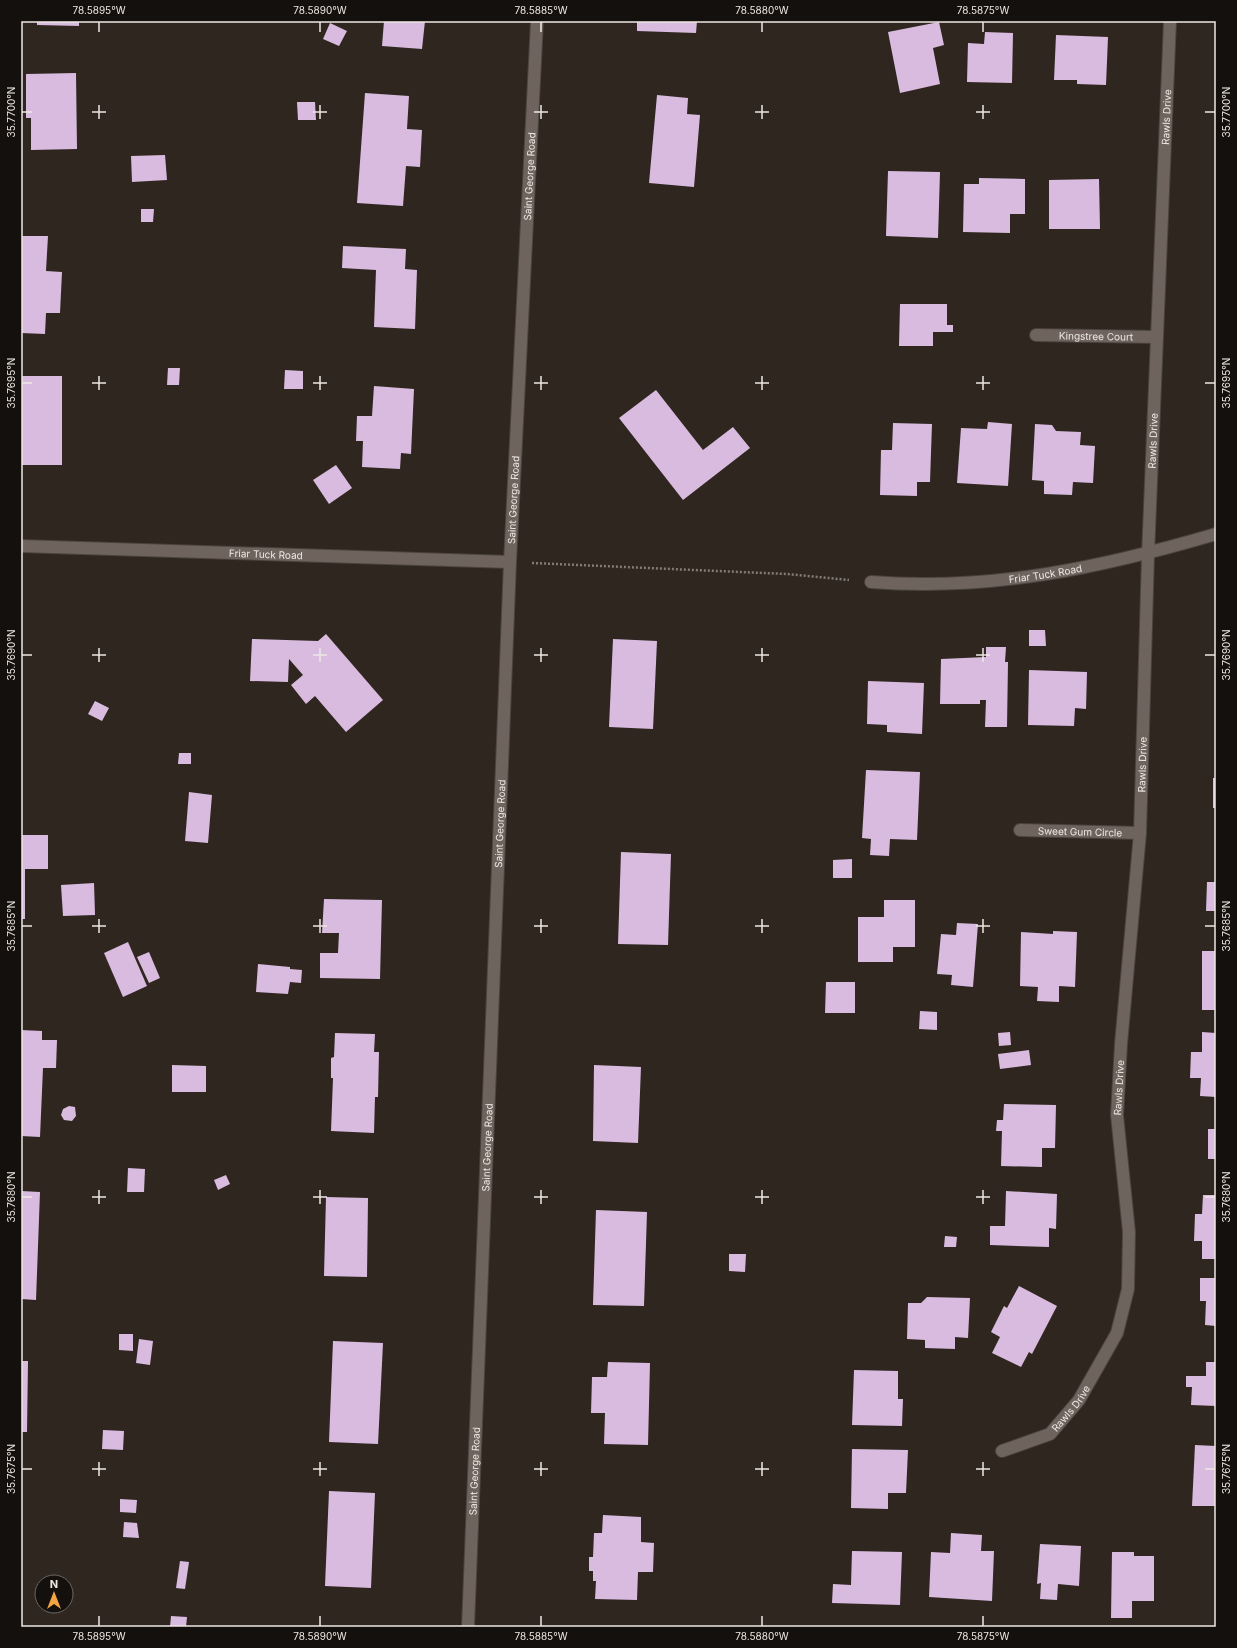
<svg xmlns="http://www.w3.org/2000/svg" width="1237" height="1648" viewBox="0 0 1237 1648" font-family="Inter,sans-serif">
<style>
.building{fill:#d9bbdf}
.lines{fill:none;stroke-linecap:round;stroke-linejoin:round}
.street-casing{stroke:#4b433e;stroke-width:14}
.path{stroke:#837c76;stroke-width:2.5;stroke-dasharray:2 2;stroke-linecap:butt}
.street{stroke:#6f645d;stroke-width:12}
.ticks{fill:none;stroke:#eee8e4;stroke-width:1.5}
.labels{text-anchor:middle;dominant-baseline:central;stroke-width:4;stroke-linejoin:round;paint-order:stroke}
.street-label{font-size:10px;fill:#eee8e4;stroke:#14100d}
.neatline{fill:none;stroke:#eee8e4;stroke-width:1.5}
.ticks-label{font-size:10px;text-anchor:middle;fill:#eee8e4}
</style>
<rect width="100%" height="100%" fill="#2f2620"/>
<!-- building -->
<g class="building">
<path d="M37 21H79V26L37 25Z"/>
<path d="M384 21H425L422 49 382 46Z"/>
<path d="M637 21H697L696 33 637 31Z"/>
<path d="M939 22 944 45 933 48 940 84 900 93 888 32Z"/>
<path d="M330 23 347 31 339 46 323 39Z"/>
<path d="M985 32 1013 33 1012 83 967 82 968 43 984 44Z"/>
<path d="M1056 35 1108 37 1106 85 1077 84V80H1054Z"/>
<path d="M76 73 77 149 31 150V118H26V74Z"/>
<path d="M365 93 409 96 407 129 422 130 420 167 406 166 403 206 357 203Z"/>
<path d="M657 95 688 98 687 114 700 115 694 187 649 183Z"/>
<path d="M297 102H315L316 120H298Z"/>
<path d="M165 155 167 180 132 182 131 156Z"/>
<path d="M888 171 940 172 938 238 886 236Z"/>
<path d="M979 178 1025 179V214H1010V233L963 232 964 184H979Z"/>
<path d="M1099 179 1100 229H1049V180Z"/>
<path d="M141 209H154L153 222H141Z"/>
<path d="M21 236H48L46 271 62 272 60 313H46L45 334 21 333Z"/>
<path d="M343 246 406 249 405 269 417 270 415 329 374 327 376 270 342 268Z"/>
<path d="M900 304H947V325H953V332H933V346H899Z"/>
<path d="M168 368H180L179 385H167Z"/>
<path d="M285 370 303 371V389H284Z"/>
<rect x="21" y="376" width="41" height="89"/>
<path d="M374 386 414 389 411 454 401 453 400 469 362 467 363 441H356L357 416H372Z"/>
<path d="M656 390 703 450 733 427 750 448 683 500 619 418Z"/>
<path d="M988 422 1012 424 1008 486 957 483 961 428 987 429Z"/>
<path d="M893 423 932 424 930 482H917V496L880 495 881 450H892Z"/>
<path d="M1035 424 1052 425 1056 431 1081 432 1080 445 1095 446 1093 483 1073 482 1072 495 1044 494V481L1032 480Z"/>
<path d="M336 465 352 488 329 504 313 480Z"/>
<path d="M1029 630H1045L1046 646H1029Z"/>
<path d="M326 634 383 700 346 732 315 696 306 704 291 685 303 675 289 659 288 682 250 681 252 639 318 641Z"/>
<path d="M613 639 657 641 653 729 609 727Z"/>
<path d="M986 647H1006L1005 662H1008L1007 727H985L986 700H980V704H940L941 659 986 657Z"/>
<path d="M1029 670 1087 672 1086 709 1075 708 1074 726 1028 725Z"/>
<path d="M868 681 924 683 922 734 887 732V725L867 724Z"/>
<path d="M95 701 109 708 102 721 88 714Z"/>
<path d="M179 753H191V764H178Z"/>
<path d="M866 770 920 772 917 840 890 839 889 856 870 855 871 839 862 838Z"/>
<rect x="1213" y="778" width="3" height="30"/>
<path d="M189 792 212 795 208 843 185 841Z"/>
<path d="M21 835H48V869H25V919H21Z"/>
<path d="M621 852 671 854 668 945 618 944Z"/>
<path d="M852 859V878H833V860Z"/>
<path d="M1207 882H1216V911H1206Z"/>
<path d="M94 883 95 915 63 916 61 885Z"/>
<path d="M324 899 382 900 380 979 320 978V953H338L339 933H322Z"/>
<path d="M884 900H915V947H893V962H858V917H884Z"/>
<path d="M957 923 978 924 973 987 951 985 952 975 937 974 941 934 956 935Z"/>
<path d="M1053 931 1077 932 1075 987 1059 986V1002L1037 1001 1038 987 1020 986 1021 932 1053 934Z"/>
<path d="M128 942 147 986 123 997 104 953Z"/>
<rect x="1202" y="951" width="14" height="59"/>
<path d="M149 952 160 978 149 983 137 957Z"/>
<path d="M258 964 290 967V969L302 970 301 983 290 982 288 994 256 992Z"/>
<path d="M826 982H855V1013H825Z"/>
<path d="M920 1011 937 1012V1030L919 1029Z"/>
<path d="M21 1030 42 1031V1040H57L56 1068H43L40 1137 21 1136Z"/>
<path d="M1010 1032 1011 1045 999 1046 998 1033Z"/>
<path d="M1202 1032 1216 1033V1097L1200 1096 1201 1078H1190L1191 1052H1202Z"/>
<path d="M335 1033 375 1034 374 1052H379L378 1097H375L374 1133 331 1131 333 1078H331V1058L334 1057Z"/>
<path d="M1029 1050 1031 1065 1000 1069 998 1054Z"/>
<path d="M172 1065 206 1066V1092H172Z"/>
<path d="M594 1065 641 1067 638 1143 593 1141Z"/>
<path d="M1004 1104 1056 1105 1055 1148H1042V1167L1001 1166 1002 1131H996L997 1120H1003Z"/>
<path d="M69 1106 75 1107 76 1116 72 1121 64 1120 61 1115 63 1109Z"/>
<rect x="1208" y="1129" width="8" height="30"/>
<path d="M128 1168 145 1169 144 1192H127Z"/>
<path d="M226 1175 230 1184 218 1190 214 1180Z"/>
<path d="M21 1191 40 1192 36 1300 21 1299Z"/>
<path d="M1006 1191 1057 1194 1056 1229 1049 1228V1247L990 1245V1226H1005Z"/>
<path d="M1203 1195H1216V1259H1202V1241H1194L1195 1214H1202Z"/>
<path d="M326 1197 368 1198 367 1277 324 1276Z"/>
<path d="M596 1210 647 1212 644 1306 593 1305Z"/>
<path d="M945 1236 957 1237 956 1247H944Z"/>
<path d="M729 1254H746L745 1272 729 1271Z"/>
<path d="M1200 1278H1216V1326L1205 1325 1206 1301H1200Z"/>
<path d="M1019 1286 1057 1306 1032 1354 1029 1352 1021 1367 992 1353 1000 1337 991 1332 1004 1306 1007 1308Z"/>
<path d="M927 1297 970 1298 968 1338 955 1337V1349L925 1348V1340L907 1339 908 1303H921Z"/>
<path d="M119 1334H133V1351L119 1350Z"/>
<path d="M139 1339 153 1341 150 1365 136 1363Z"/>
<path d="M333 1341 383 1343 378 1444 329 1442Z"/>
<path d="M21 1361H28L27 1432H21Z"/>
<path d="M608 1362 650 1363 648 1445 604 1444 605 1413H591L592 1377H607Z"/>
<path d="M1206 1362H1216V1406L1191 1405 1192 1387H1186V1376H1206Z"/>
<path d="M854 1370 898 1371V1399H903L902 1426 852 1425Z"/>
<path d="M103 1430 124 1431 123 1450 102 1449Z"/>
<path d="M1195 1445 1216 1446V1506H1192Z"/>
<path d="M852 1449 908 1450 906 1493H888V1509L851 1508Z"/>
<path d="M329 1491 375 1493 371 1588 325 1586Z"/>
<path d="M120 1499 137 1500 136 1513 120 1512Z"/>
<path d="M603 1515 641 1517V1542L654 1543 653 1572H638L637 1600 595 1599 596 1581H593V1571H589V1557H593L594 1533H602Z"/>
<path d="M124 1522 137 1523 139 1538 123 1537Z"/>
<path d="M951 1533 982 1535 981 1551H994L992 1601 929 1597 931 1552 950 1553Z"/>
<path d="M1040 1544 1081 1546 1079 1586 1058 1584 1057 1600 1040 1599 1041 1583 1037 1584Z"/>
<path d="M852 1551 902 1552 900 1605 832 1603 833 1584 851 1585Z"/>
<path d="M1112 1552H1134V1556H1154V1601H1132V1618H1111Z"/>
<path d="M180 1561 189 1562 185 1589 176 1588Z"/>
<path d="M171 1616 187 1617 186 1627H170Z"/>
</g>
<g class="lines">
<defs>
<g id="street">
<path id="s1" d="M1036 335 1156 337"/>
<path id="s2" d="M21 546 510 562"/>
<path id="s3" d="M871 582C992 591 1100 568 1216 534"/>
<path id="s4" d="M1020 830 1140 833"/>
<path id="s5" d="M1002 1451 1050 1434 1079 1400 1117 1333 1128 1289 1129 1232 1117 1115 1121 1044 1140 833 1148 555 1170 21"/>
<path id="s6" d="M468 1627 510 562 537 21"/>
</g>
</defs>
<!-- street casing -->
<use href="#street" class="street-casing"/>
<!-- path -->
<path class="path" d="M532 563 787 574 849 580"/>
<!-- street -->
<use href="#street" class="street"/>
</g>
<!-- ticks -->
<path class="ticks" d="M99 22V32M320 22V32M541 22V32M762 22V32M983 22V32M99 105V119M320 105V119M541 105V119M762 105V119M983 105V119M22 112H32M92 112H106M313 112H327M534 112H548M755 112H769M976 112H990M1205 112H1215M99 376V390M320 376V390M541 376V390M762 376V390M983 376V390M22 383H32M92 383H106M313 383H327M534 383H548M755 383H769M976 383H990M1205 383H1215M99 648V662M320 648V662M541 648V662M762 648V662M983 648V662M22 655H32M92 655H106M313 655H327M534 655H548M755 655H769M976 655H990M1205 655H1215M99 919V933M320 919V933M541 919V933M762 919V933M983 919V933M22 926H32M92 926H106M313 926H327M534 926H548M755 926H769M976 926H990M1205 926H1215M99 1190V1204M320 1190V1204M541 1190V1204M762 1190V1204M983 1190V1204M22 1197H32M92 1197H106M313 1197H327M534 1197H548M755 1197H769M976 1197H990M1205 1197H1215M99 1462V1476M320 1462V1476M541 1462V1476M762 1462V1476M983 1462V1476M22 1469H32M92 1469H106M313 1469H327M534 1469H548M755 1469H769M976 1469H990M1205 1469H1215M99 1616V1626M320 1616V1626M541 1616V1626M762 1616V1626M983 1616V1626"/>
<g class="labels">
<!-- street labels -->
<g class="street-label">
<text stroke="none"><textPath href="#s5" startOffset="1392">Rawls Drive</textPath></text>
<text stroke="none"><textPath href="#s6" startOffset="1452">Saint George Road</textPath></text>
<text stroke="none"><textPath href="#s1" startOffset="60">Kingstree Court</textPath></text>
<text stroke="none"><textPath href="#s5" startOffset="1068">Rawls Drive</textPath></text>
<text stroke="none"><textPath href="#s6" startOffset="1128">Saint George Road</textPath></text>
<text stroke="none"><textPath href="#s2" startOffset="245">Friar Tuck Road</textPath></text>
<text stroke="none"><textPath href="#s3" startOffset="175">Friar Tuck Road</textPath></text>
<text stroke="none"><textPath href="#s5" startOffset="744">Rawls Drive</textPath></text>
<text stroke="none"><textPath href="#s6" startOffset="804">Saint George Road</textPath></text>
<text stroke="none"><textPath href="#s4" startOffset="60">Sweet Gum Circle</textPath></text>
<text stroke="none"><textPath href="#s5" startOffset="420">Rawls Drive</textPath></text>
<text stroke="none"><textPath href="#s6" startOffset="480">Saint George Road</textPath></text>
<text stroke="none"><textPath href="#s5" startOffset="84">Rawls Drive</textPath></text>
<text stroke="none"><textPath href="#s6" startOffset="156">Saint George Road</textPath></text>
</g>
</g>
<!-- border -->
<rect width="1237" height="1648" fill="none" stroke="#14100d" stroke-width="44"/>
<!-- north arrow -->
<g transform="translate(54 1594)"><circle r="19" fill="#14100d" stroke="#6b6663"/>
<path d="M0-3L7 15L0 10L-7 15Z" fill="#f3a443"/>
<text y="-6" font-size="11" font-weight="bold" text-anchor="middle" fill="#eee8e4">N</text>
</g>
<rect x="22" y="22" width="1193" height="1604" class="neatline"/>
<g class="ticks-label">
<text x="99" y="14">78.5895°W</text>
<text x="320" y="14">78.5890°W</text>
<text x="541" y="14">78.5885°W</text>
<text x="762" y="14">78.5880°W</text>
<text x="983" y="14">78.5875°W</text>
<text transform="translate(11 112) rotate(-90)" y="4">35.7700°N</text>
<text transform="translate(1226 112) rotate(-90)" y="4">35.7700°N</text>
<text transform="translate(11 383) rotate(-90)" y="4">35.7695°N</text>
<text transform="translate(1226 383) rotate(-90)" y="4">35.7695°N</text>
<text transform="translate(11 655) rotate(-90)" y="4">35.7690°N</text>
<text transform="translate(1226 655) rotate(-90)" y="4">35.7690°N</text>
<text transform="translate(11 926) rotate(-90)" y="4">35.7685°N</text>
<text transform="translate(1226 926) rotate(-90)" y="4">35.7685°N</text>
<text transform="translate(11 1197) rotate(-90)" y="4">35.7680°N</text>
<text transform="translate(1226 1197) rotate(-90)" y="4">35.7680°N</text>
<text transform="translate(11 1469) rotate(-90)" y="4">35.7675°N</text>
<text transform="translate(1226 1469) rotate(-90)" y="4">35.7675°N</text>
<text x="99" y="1640">78.5895°W</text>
<text x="320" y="1640">78.5890°W</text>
<text x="541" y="1640">78.5885°W</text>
<text x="762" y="1640">78.5880°W</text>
<text x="983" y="1640">78.5875°W</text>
</g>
</svg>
